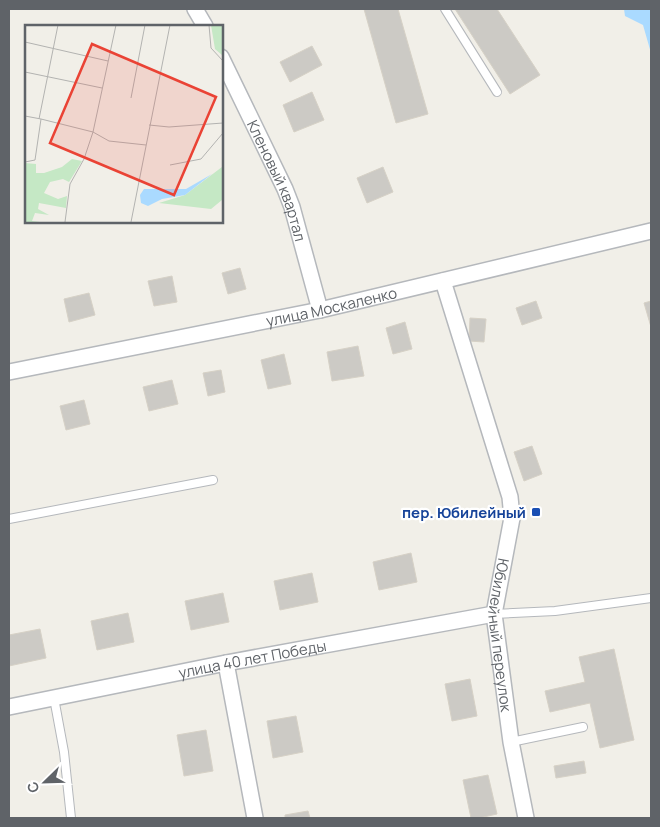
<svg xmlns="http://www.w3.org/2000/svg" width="660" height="827" viewBox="0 0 660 827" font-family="Manrope,sans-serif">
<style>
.water{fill:#aadaff}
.building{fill:#cccac5;stroke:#d6d1c6}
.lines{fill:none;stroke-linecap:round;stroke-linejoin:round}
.service-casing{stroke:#b5b8bc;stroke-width:10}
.minor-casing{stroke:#b5b8bc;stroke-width:18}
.service{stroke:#fff;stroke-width:8}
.minor{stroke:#fff;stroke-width:15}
.transit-dot{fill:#1a4fb4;stroke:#fff;stroke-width:2}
.labels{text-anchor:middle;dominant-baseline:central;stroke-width:4.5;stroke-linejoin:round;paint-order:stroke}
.street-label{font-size:15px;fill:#5f6368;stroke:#fff}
.transit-label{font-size:15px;font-weight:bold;fill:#164399;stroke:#fff;text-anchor:end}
.inset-road{fill:none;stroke:#b3b3b1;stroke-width:1}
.view{fill:#ea4335;fill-opacity:0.15;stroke:#ea4335;stroke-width:2.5}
.inset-edge{fill:none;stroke:#5f6368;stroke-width:2.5}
</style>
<rect width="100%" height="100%" fill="#f1efe8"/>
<!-- water -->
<path class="water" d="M624 9H651V53L643 25 625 16Z"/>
<!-- building -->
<g class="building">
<path d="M364 9H398L428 114 396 123Z"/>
<path d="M455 9H497L540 75 510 94Z"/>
<path d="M312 46 322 65 290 82 280 62Z"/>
<path d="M312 92 324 120 294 132 283 105Z"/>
<path d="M383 167 393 192 367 203 357 178Z"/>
<path d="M240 268 246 289 228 294 222 273Z"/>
<path d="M172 276 177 302 154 306 148 281Z"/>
<path d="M89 293 95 315 69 322 64 299Z"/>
<path d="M536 301 542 318 522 325 516 308Z"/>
<path d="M651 301V327L644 303Z"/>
<path d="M470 318 486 319 484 342 469 341Z"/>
<path d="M405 322 412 349 393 354 386 328Z"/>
<path d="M358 346 364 376 332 381 327 352Z"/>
<path d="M284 354 291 384 268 389 261 360Z"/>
<path d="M221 370 225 392 208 396 203 373Z"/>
<path d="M172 380 178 404 149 411 143 387Z"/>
<path d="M84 400 90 424 66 430 60 406Z"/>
<path d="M532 446 542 474 524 481 514 452Z"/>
<path d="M411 553 417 582 379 590 373 562Z"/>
<path d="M312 573 318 602 280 610 274 581Z"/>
<path d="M223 593 229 622 191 630 185 601Z"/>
<path d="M128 613 134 642 97 650 91 621Z"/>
<path d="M40 629 46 658 9 666V635Z"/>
<path d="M614 649 634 740 600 748 590 703 550 712 545 691 585 682 579 657Z"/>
<path d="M470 679 477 716 452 721 445 684Z"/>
<path d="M296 716 303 752 273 758 267 721Z"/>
<path d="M206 730 213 771 184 776 177 735Z"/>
<path d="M584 761 586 773 556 778 554 766Z"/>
<path d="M488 775 497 814 479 818H471L463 780Z"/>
<path d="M308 811 310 818H285V815Z"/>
</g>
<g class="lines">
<defs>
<g id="service">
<path d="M445 9 497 92"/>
<path d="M9 519 213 480"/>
<path d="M494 614 555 611 651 598"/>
<path d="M54 698 64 752 71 818"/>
<path d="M511 742 583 727"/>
</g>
<g id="minor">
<path d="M195 9 205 26"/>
<path id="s1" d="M221 57 285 189 292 207 320 310"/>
<path id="s2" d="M443 281 510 497 512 518 494 614 511 742 526 818"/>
<path id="s3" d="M9 372 320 310 651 231"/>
<path d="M226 663 255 818"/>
<path id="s4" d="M9 707 226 663 494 614"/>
</g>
</defs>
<!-- service casing -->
<use href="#service" class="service-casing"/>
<!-- minor casing -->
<use href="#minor" class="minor-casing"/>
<!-- service -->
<use href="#service" class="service"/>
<!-- minor -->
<use href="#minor" class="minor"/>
</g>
<!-- markers -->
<rect class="transit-dot" x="531" y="507" width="10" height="10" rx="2.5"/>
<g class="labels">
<!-- street labels -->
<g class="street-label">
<text stroke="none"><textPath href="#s1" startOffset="136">Кленовый квартал</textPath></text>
<text stroke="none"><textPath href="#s3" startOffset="329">улица Москаленко</textPath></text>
<text stroke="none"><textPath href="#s2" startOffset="366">Юбилейный переулок</textPath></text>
<text stroke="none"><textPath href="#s4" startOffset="248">улица 40 лет Победы</textPath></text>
</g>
<!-- transit labels -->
<g class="transit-label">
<text x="526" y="512">пер. Юбилейный</text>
</g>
</g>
<!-- overview -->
<g transform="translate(25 25)">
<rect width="198" height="198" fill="#f1efe8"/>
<path d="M186 0H197V30L190 24ZM47 134 57 136 44 157 38 154 25 157 19 168 33 174 42 171 41 183 14 178 13 184 24 190 10 188 7 196 15 197H0V138L11 139V148H19L37 142ZM197 142V175L186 184 134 178 160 170Z" fill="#c5e8c5"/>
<path d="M187 149 160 170 137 174 123 181 116 178 115 170 119 164H161Z" fill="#aadaff"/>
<path class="inset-road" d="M184 0 186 23 198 36M0 17 83 36M0 47 77 63M106 73 120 0M0 91 16 94 10 135 0 137M14 94 33 0M16 94 68 107 84 116 121 120M124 100 144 102 198 98M145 140 176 134 198 108M40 197 45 159 59 134 68 107 91 0M106 197 145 0"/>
<path class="view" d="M67 19 191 72 149 170 25 118Z"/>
<rect width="198" height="198" class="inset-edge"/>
</g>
<!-- border -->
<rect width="660" height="827" fill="none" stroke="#5f6368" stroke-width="20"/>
<!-- north arrow -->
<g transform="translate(45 782) rotate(247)" stroke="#ffffff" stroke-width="4" paint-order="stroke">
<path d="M0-4L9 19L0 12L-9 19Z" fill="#5f6368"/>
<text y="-8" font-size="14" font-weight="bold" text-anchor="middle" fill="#5f6368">С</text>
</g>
</svg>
